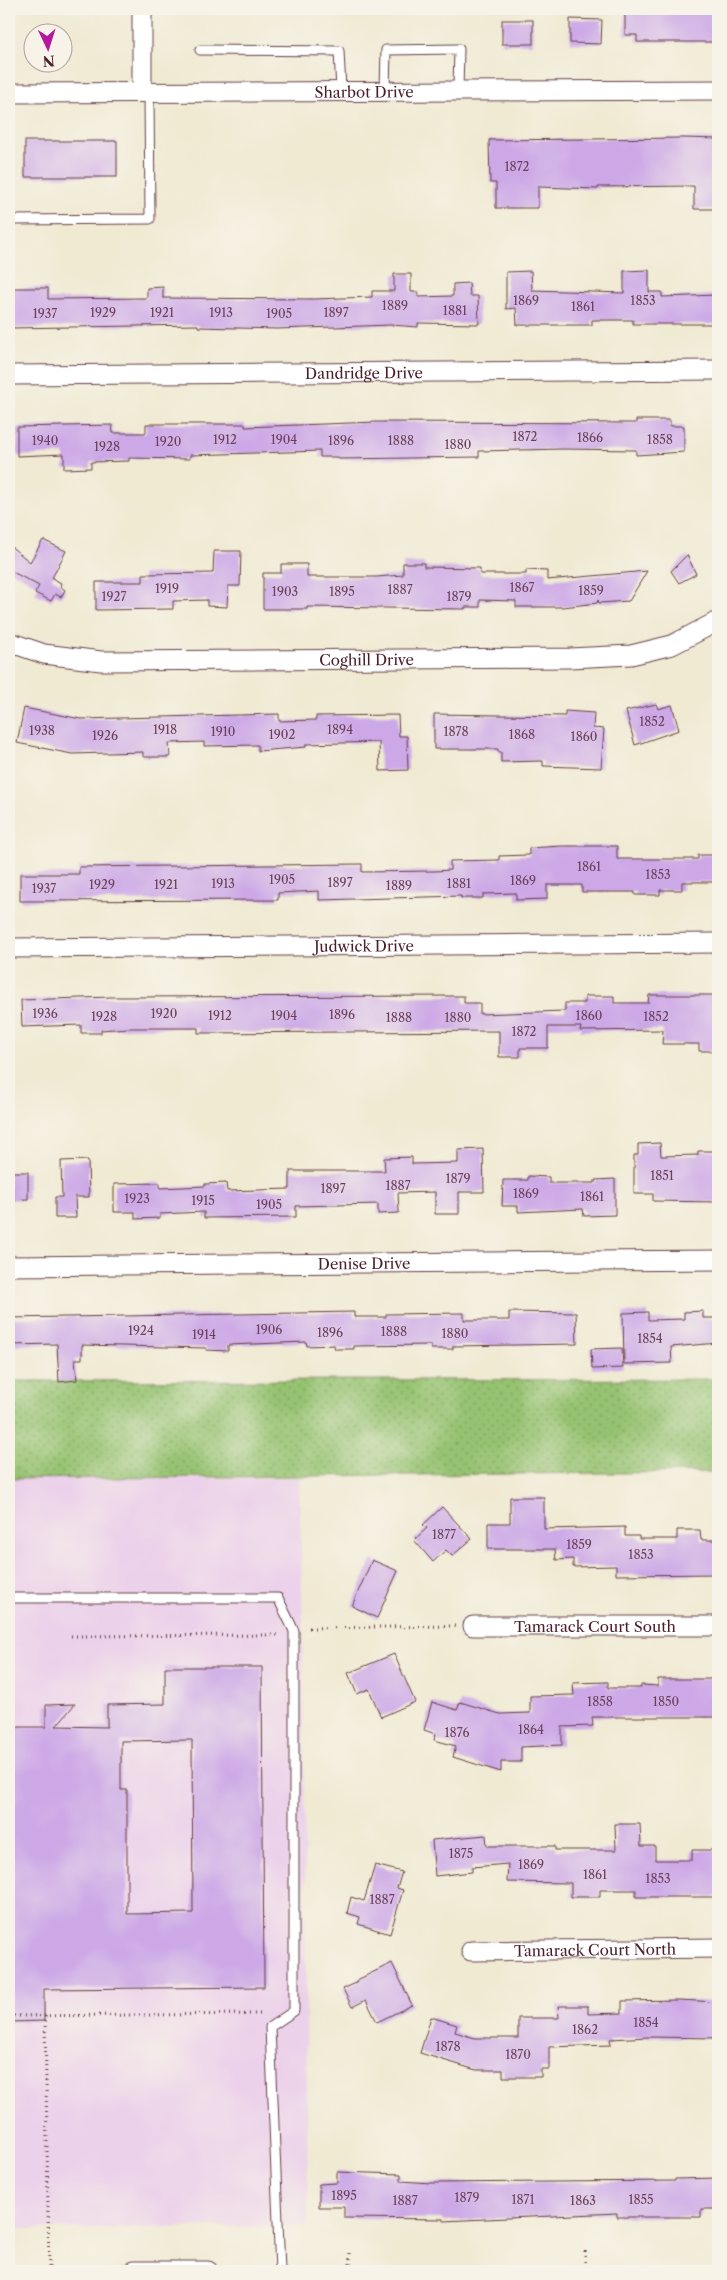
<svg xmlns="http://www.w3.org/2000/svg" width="727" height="2280" viewBox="0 0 727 2280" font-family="'Libre Caslon Text',serif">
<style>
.built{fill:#ecd1ea}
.grass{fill:url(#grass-dots);stroke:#70714e}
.building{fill:#cca8e7;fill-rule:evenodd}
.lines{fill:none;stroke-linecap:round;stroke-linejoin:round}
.service-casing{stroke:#633d44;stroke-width:11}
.minor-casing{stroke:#633d44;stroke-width:21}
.path{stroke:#633d44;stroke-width:3;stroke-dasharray:1 4;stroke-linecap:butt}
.service{stroke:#fff;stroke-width:9}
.minor{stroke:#fff;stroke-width:19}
.labels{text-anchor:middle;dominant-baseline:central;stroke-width:5;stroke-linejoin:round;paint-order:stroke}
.number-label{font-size:12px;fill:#6a415a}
.street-label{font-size:15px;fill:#4a1f2b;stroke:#f7f3e8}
</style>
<defs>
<pattern id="grass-dots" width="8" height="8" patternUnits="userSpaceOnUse" patternTransform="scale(1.25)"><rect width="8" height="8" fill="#96c371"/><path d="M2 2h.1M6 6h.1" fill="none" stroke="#7c9e5d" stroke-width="1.8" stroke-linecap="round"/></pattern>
</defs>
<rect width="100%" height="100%" fill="#f7f3e8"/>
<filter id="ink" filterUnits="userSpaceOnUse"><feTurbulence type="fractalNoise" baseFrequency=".02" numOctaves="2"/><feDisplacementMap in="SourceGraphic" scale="10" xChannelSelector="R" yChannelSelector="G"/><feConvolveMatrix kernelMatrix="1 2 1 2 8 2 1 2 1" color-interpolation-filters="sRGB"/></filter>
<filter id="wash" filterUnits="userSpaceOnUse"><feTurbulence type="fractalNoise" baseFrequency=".0096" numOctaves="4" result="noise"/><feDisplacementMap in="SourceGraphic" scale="20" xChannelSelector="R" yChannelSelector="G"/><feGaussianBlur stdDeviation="1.12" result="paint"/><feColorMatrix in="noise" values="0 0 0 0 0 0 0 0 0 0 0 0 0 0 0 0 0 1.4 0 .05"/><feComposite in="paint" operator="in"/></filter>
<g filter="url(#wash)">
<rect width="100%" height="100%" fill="#f0ead3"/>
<!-- built -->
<path class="built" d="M299 1478 303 1628 308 2226 9 2229V1479Z"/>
<!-- grass -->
<path class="grass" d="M718 1379V1472L9 1479V1381Z"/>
<g id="blocks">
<!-- building -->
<g class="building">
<path d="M625 9H718V42H637V35H625Z"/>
<path d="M570 19 602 20 601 44 570 43Z"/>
<rect x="502" y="20" width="31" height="24"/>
<path d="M684 138 718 139V209H694V186L598 187V189L538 187V208H496V183H490L489 140Z"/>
<rect x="25" y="141" width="92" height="36"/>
<path d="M649 270V292H662V297L718 295V324H633V320H592V325H517L516 308 506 309V272L531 271 532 290 624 293V271Z"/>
<path d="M394 274H411V292H418V297L453 296V284L469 283 470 296H478L479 324 418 323V327L391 325 277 329 198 327V325L9 328V288H48V299L147 298V288L163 287V298L314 299 372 297V291H394Z"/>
<path d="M636 420H670V426H684V452L636 455V450L563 449 479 451V457L339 459 338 457H320V451L190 455V459L129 458V461L91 462V468L64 469V454L17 456V427L112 425 113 433H146V424H245V427L376 422 636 423Z"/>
<path d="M43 540 66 551 52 578 61 583 60 586 65 590 61 597 55 594 51 601 35 593 39 586 9 570V545L30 562Z"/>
<path d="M214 551H241L240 586H228L227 607 207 606V600L173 601V609L96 610V582H143V574L213 573Z"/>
<path d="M687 555 696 574 679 583 671 571Z"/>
<path d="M403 563H424V567L480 568V574H526V570L547 571V580L647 571 629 601 599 603 598 600 597 603 563 607H516V601L480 600V607H465V609L307 607V609H263V573H281V564H307V577H376L403 575Z"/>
<path d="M656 704 658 709 672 705 679 730 635 745 626 711Z"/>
<path d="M24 708 81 719 279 714V721L316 720V716L398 715 399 736H407L408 770 380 771 379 742 306 744V747L258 751V745L204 746V742L169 743 170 757H143V752L72 754 17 743Z"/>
<path d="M565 711 594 713 593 728 604 729 601 768 543 766V761L501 762V752H498V749H434V714L565 716Z"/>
<path d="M562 846H617V859H698V855H718V882H682V890H660V895H635V892H582V885H547V899L516 900V893L483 894V898H461V896L319 900V891L278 893V900L20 901V874H79V867L362 864V872L435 871 450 870V861L499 860V856L529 855V848Z"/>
<path d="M649 995H718V1051H699V1044H662L663 1030 580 1031 581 1027H548V1048H520V1057H499V1031L198 1033V1028H128L101 1030V1033H81V1025L22 1027 21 1000 111 997 464 996V1003H480V1014L565 1011V1003H585V996H614V1003H648Z"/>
<path d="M660 1143 661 1156 698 1155V1151H718V1202L653 1201V1194H634V1155H638V1144Z"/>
<path d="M483 1149 484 1192H459V1214H435V1192L398 1193 399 1213 378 1214V1204L296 1206V1217L204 1218V1212L160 1214V1218L135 1219V1212H114V1184L160 1183V1188L205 1186V1184L226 1183 227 1191 290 1189V1171H385L384 1158 412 1157V1164L458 1163V1150Z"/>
<path d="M88 1160 89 1197H75L76 1218H55V1197H62L61 1161Z"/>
<path d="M9 1172H28V1199L9 1200Z"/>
<path d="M528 1176 549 1177V1183H595V1180L615 1179V1215L584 1216 583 1209 518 1212V1206H502L503 1180H528Z"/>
<path d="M703 1311V1318H718V1343L671 1347 672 1363 624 1364 623 1313 648 1312V1320L684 1319V1312Z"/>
<path d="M354 1312V1317H386V1314L464 1313V1320H509V1312L576 1313 577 1344 453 1346V1349H431V1345L354 1346V1349H335L334 1345 307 1346 306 1342 228 1345V1351L206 1350V1348L82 1345V1359H75L77 1380 59 1382 57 1344 9 1345V1318Z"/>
<path d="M622 1348 623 1368 592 1369 591 1349Z"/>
<path d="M510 1497H544V1529L625 1527V1536H639V1539H677V1530H700L701 1540H718V1574L616 1575V1566L573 1567V1559L556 1560 555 1549H488V1523H510Z"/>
<path d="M442 1507 472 1539 452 1556 446 1550 433 1562 414 1540 427 1528 423 1525Z"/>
<path d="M372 1560 398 1571 377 1618 352 1606Z"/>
<path d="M394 1654 415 1702 381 1717 369 1689 357 1694 348 1673Z"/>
<path d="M165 1667H262L264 1987 44 1989V2021L9 2022V1727H46V1705L75 1704 56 1726 107 1727V1705L165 1704ZM192 1740 193 1913 127 1914V1790H121V1741Z"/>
<path d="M658 1679H718V1717H592L593 1726 562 1727V1745L521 1747V1762H501V1772L453 1757 456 1746 434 1740 436 1734 424 1730 432 1702 457 1710 460 1702 500 1714 530 1713V1696L574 1695 573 1683 608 1682V1688H641V1685L658 1686Z"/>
<path d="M615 1824H640L641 1846H655V1860H692V1850H718V1897H636V1890H600V1897H571V1883L507 1882 508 1864 472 1867V1872L435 1876 432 1840 486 1835 487 1846H555V1850H616Z"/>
<path d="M375 1865 402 1872 397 1888 403 1890 390 1934 358 1924 360 1917 347 1913 351 1897 364 1901Z"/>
<path d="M392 1963 412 2005 377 2022 366 2000 352 2007 343 1989 358 1982 357 1980Z"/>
<path d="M678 2000 718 2002V2038L649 2037 610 2039 611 2045 549 2047V2069H541V2077H503V2070H476L420 2053 431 2017 457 2025 455 2032 475 2038H518V2018H559L558 2006H588V2014L622 2013V2001Z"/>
<path d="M337 2172 401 2174V2181L431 2183 675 2181V2179L718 2178V2209H701V2217H617V2213L443 2221V2219L344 2218V2207H319V2184L337 2183Z"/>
</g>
</g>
</g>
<g filter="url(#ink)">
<use href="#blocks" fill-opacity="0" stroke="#633d44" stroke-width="1"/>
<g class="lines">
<defs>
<g id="service">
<path d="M200 50 339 51 341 90"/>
<path d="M385 90 386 50 459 49 458 90"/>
<path d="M9 220 150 219 149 91"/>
<path d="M9 1598H278L294 1631V2011L270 2027 280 2271"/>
</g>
<g id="minor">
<path d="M142 9V92"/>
<path id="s1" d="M9 93 718 90"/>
<path id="s2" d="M9 375 718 370"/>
<path id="s3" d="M9 642 44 654 101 661 570 658 631 655 672 645 718 621"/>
<path id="s4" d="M9 948 718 943"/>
<path id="s5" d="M9 1266 718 1260"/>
<path id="s6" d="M473 1626H718"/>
<path id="s7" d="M471 1951 718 1948"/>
<path d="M133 2271H208"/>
</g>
</defs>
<!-- service casing -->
<use href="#service" class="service-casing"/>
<!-- minor casing -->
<use href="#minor" class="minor-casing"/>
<!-- path -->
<g class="path">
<path d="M309 1628 455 1626"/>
<path d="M71 1636 280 1635"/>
<path d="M9 2016 263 2014"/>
<path d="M45 2016 49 2271"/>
<path d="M585 2262V2249"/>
<path d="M350 2264V2250"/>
</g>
<!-- service -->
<use href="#service" class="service"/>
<!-- minor -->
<use href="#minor" class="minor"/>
</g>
</g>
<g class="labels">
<!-- number labels -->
<g class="number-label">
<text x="517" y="166">1872</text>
<text x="526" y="300">1869</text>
<text x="643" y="300">1853</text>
<text x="395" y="305">1889</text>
<text x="583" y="306">1861</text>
<text x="455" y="310">1881</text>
<text x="103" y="312">1929</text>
<text x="162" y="312">1921</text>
<text x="221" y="312">1913</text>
<text x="336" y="312">1897</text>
<text x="45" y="313">1937</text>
<text x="279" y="313">1905</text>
<text x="525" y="436">1872</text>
<text x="590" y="437">1866</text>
<text x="225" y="439">1912</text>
<text x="284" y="439">1904</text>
<text x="660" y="439">1858</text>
<text x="45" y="440">1940</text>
<text x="341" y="440">1896</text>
<text x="401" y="440">1888</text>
<text x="168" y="441">1920</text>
<text x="458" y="444">1880</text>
<text x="107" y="446">1928</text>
<text x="522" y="587">1867</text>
<text x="167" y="588">1919</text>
<text x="400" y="589">1887</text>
<text x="591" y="590">1859</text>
<text x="285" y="591">1903</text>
<text x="342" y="591">1895</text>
<text x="114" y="596">1927</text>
<text x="459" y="596">1879</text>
<text x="652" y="721">1852</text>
<text x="165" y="729">1918</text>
<text x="340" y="729">1894</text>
<text x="42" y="730">1938</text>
<text x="223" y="731">1910</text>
<text x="456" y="731">1878</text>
<text x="282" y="734">1902</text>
<text x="522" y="734">1868</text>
<text x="105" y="735">1926</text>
<text x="584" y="736">1860</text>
<text x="589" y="866">1861</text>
<text x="658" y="874">1853</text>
<text x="282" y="879">1905</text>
<text x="523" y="880">1869</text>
<text x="340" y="882">1897</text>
<text x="223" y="883">1913</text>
<text x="459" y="883">1881</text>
<text x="102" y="884">1929</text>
<text x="166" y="884">1921</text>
<text x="399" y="885">1889</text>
<text x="44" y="888">1937</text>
<text x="45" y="1013">1936</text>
<text x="164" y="1013">1920</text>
<text x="342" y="1014">1896</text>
<text x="220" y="1015">1912</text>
<text x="284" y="1015">1904</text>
<text x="589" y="1015">1860</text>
<text x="104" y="1016">1928</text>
<text x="656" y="1016">1852</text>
<text x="399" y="1017">1888</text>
<text x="458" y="1017">1880</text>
<text x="524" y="1031">1872</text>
<text x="662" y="1175">1851</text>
<text x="458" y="1178">1879</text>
<text x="398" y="1185">1887</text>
<text x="333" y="1188">1897</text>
<text x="526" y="1193">1869</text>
<text x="592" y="1196">1861</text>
<text x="137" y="1198">1923</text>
<text x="203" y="1200">1915</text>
<text x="269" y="1204">1905</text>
<text x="269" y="1329">1906</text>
<text x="141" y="1330">1924</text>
<text x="394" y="1331">1888</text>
<text x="330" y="1332">1896</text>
<text x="455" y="1333">1880</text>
<text x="204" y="1334">1914</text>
<text x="650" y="1338">1854</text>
<text x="444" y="1534">1877</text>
<text x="579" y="1544">1859</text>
<text x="641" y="1554">1853</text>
<text x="600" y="1701">1858</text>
<text x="666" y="1701">1850</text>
<text x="531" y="1729">1864</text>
<text x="457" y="1732">1876</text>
<text x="461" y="1853">1875</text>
<text x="531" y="1864">1869</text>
<text x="595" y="1874">1861</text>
<text x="658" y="1878">1853</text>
<text x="382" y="1899">1887</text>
<text x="646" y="2022">1854</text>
<text x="585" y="2029">1862</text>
<text x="448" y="2046">1878</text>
<text x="518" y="2054">1870</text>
<text x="344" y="2195">1895</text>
<text x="467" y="2197">1879</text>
<text x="523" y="2199">1871</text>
<text x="641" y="2199">1855</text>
<text x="405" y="2200">1887</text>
<text x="583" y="2200">1863</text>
</g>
<!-- street labels -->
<g class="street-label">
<text stroke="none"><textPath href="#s1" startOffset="355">Sharbot Drive</textPath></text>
<text stroke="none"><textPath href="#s2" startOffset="355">Dandridge Drive</textPath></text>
<text stroke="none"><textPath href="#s3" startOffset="360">Coghill Drive</textPath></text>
<text stroke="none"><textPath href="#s4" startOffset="355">Judwick Drive</textPath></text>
<text stroke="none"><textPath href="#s5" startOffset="355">Denise Drive</textPath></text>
<text stroke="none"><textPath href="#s6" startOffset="122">Tamarack Court South</textPath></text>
<text stroke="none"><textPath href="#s7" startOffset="124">Tamarack Court North</textPath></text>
</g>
</g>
<!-- margin -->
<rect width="727" height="2280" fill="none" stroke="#f7f3e8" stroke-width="30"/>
<!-- north arrow -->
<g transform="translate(48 48) rotate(176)"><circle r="24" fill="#f7f3e8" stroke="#b29e9c"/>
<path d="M0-4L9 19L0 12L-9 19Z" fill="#b5179e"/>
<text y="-8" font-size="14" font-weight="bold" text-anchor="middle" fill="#4a1f2b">N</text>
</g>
</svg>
